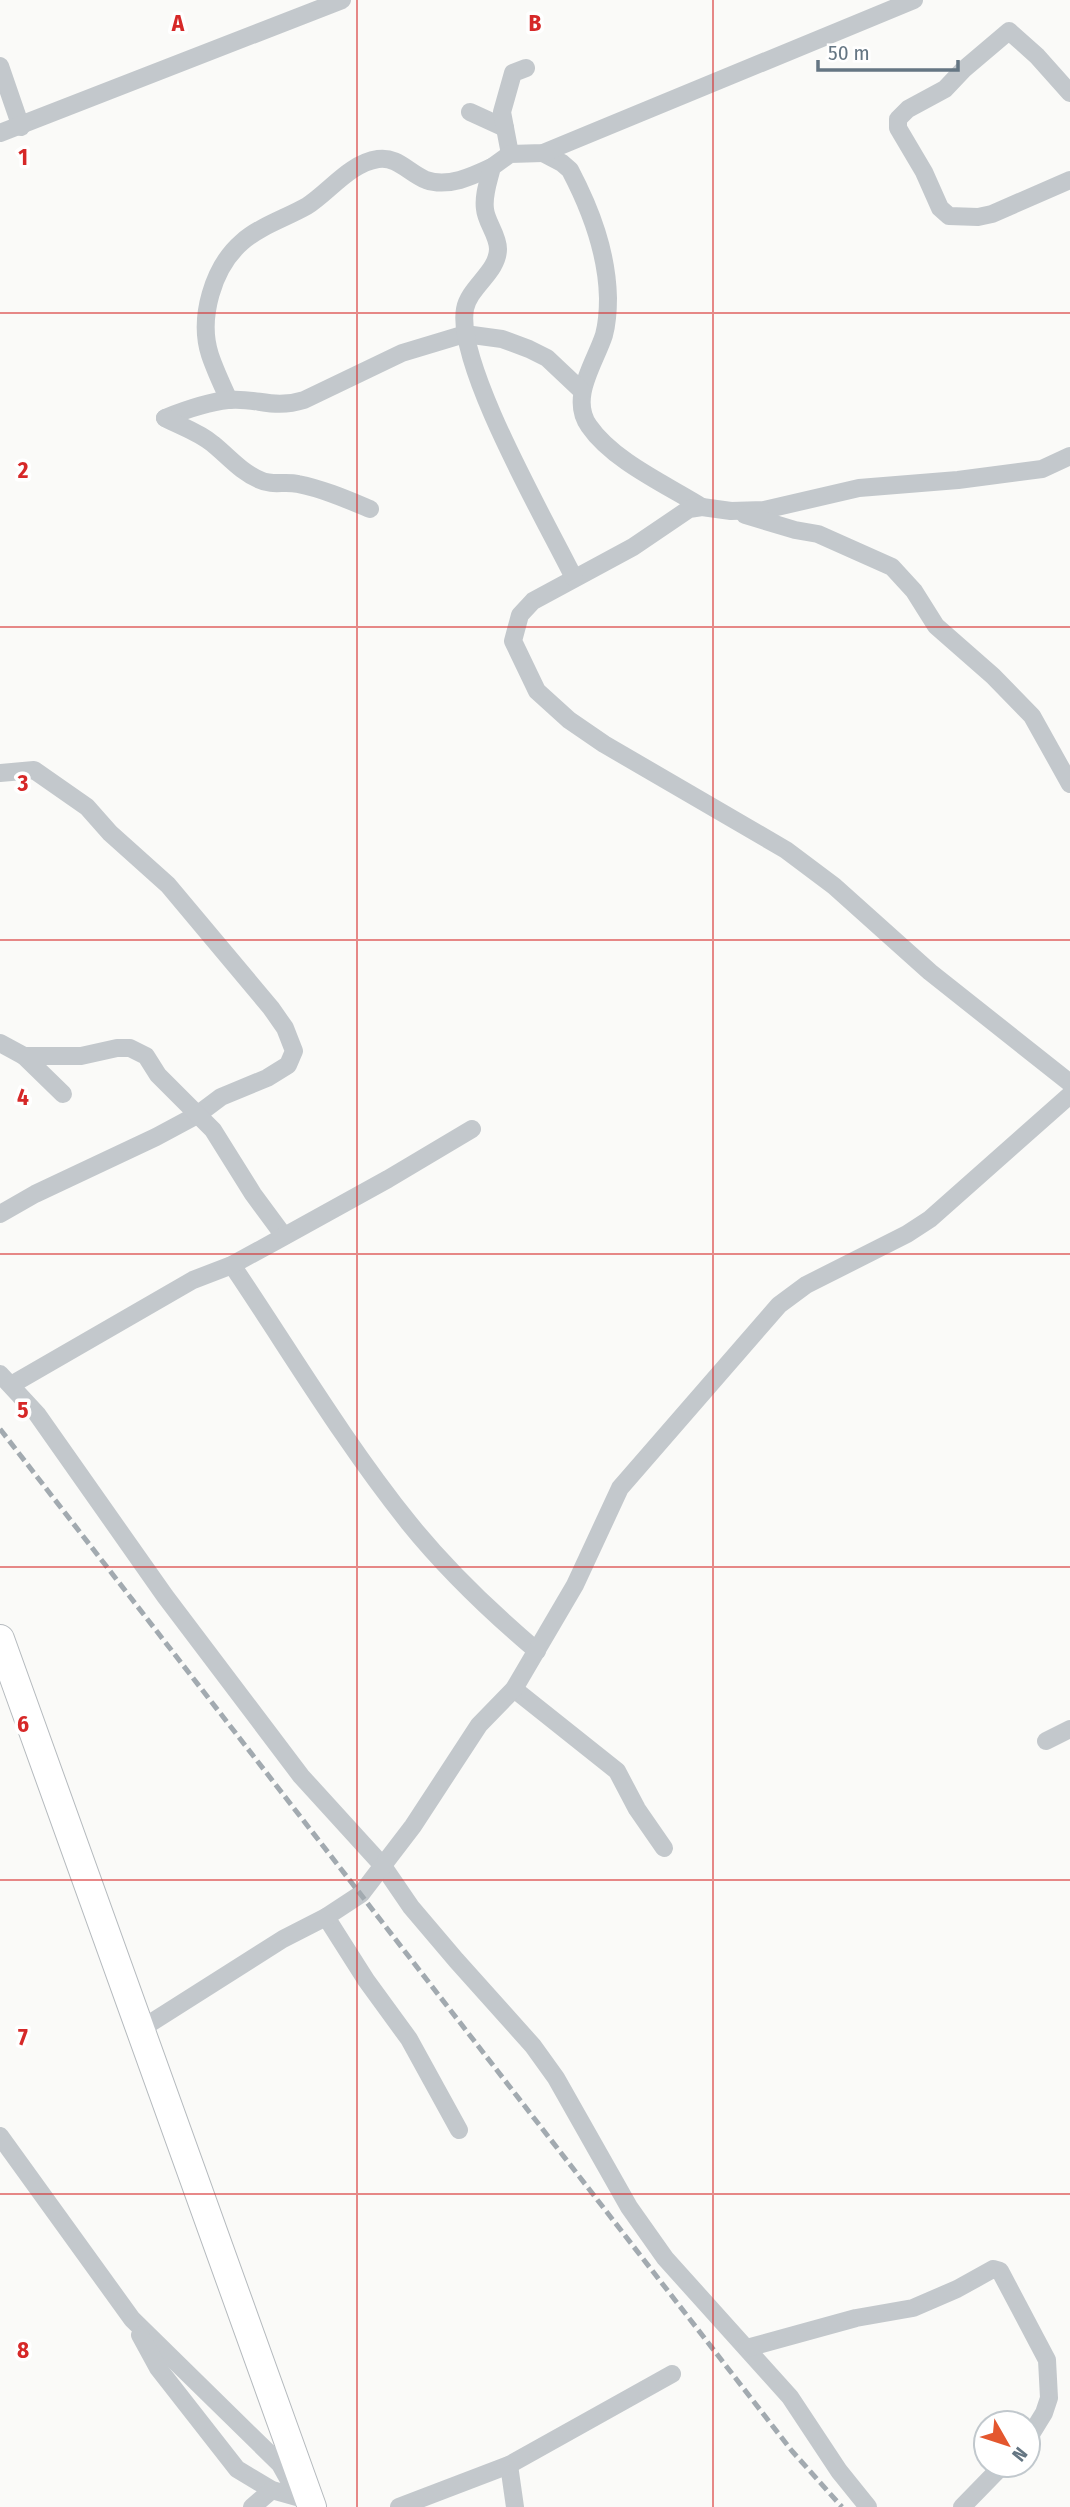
<svg xmlns="http://www.w3.org/2000/svg" width="1070" height="2507" viewBox="0 0 1070 2507" font-family="'Fira Sans Condensed',sans-serif">
<style>
.lines{fill:none;stroke-linecap:round;stroke-linejoin:round}
.primary-casing{stroke:#b5babe;stroke-width:30}
.street{stroke:#c3c8cc;stroke-width:18}
.primary{stroke:#fff;stroke-width:28}
.rail{stroke:#a2aab0;stroke-width:5;stroke-dasharray:10 5;stroke-linecap:butt}
.grid{fill:none;stroke:#d62828;stroke-width:2;stroke-opacity:0.55}
.grid-label{font-size:23px;text-anchor:middle;font-weight:bold;fill:#d62828;stroke:#fff;stroke-width:7;stroke-linejoin:round;paint-order:stroke}
</style>
<rect width="100%" height="100%" fill="#fafaf8"/>
<g class="lines">
<defs>
<path id="primary" d="M0 1639 312 2507"/>
</defs>
<!-- primary casing -->
<use href="#primary" class="primary-casing"/>
<!-- street -->
<g class="street">
<path d="M0 66 21 127"/>
<path d="M1070 93 1037 56 1009 31 963 70 945 89 908 109 898 119V128L924 172 940 208 949 216 978 217 992 214 1070 180"/>
<path d="M470 112 505 128"/>
<path d="M0 133 342 0"/>
<path d="M543 153 562 163 570 170C591 210 607 252 608 298 608 310 607 324 604 335 595 363 569 398 589 426 613 461 667 485 702 507"/>
<path d="M510 154 502 112 513 73 526 68"/>
<path d="M229 400C222 385 215 370 210 355 198 318 213 267 242 242 260 226 286 218 307 206 329 192 350 163 378 159 397 156 409 173 426 180 448 188 473 176 492 167"/>
<path d="M165 418C185 410 207 402 228 400 257 397 272 410 304 400L402 353 465 334 502 339 529 349 547 358 582 391"/>
<path d="M165 418C180 426 199 432 213 444 229 457 241 472 260 480 272 486 285 481 298 484 323 489 346 499 370 509"/>
<path d="M1070 456 1042 469 958 480 859 488 764 510 731 511 702 507 689 509 633 547 533 601 520 615 513 641 537 691 569 720 604 744 786 850 834 886 930 972 1070 1083"/>
<path d="M745 515 795 530 818 534 892 567 914 591 936 626 993 676 1032 716 1070 784"/>
<path d="M574 578C547 523 455 364 465 309 469 287 498 272 498 249 498 235 486 222 485 209 483 195 489 180 492 167L510 154 543 153 914 0"/>
<path d="M0 773 34 770 87 807 110 833 168 885 271 1008 285 1028 294 1051 288 1065 267 1078 221 1097 197 1115 156 1137 35 1194 0 1214"/>
<path d="M0 1043 24 1056H81L117 1048H130L146 1056 158 1075 213 1130 253 1194 284 1236"/>
<path d="M24 1056 63 1094"/>
<path d="M232 1265C290 1351 344 1442 409 1523 447 1570 491 1612 537 1651"/>
<path d="M0 1374 37 1414 165 1596 301 1776 383 1866 411 1907 456 1960 533 2046 556 2078 629 2207 665 2258 790 2397 839 2471 868 2507"/>
<path d="M11 1385 193 1280 232 1265 274 1242 388 1179 472 1129"/>
<path d="M514 1689 617 1771 637 1809 664 1848"/>
<path d="M1046 1741 1070 1729"/>
<path d="M326 1917 366 1980 409 2039 459 2130"/>
<path d="M141 2029 283 1939 326 1917 361 1894 413 1826 479 1725 514 1689 575 1585 620 1488 779 1305 806 1285 907 1234 930 1219 1070 1095"/>
<path d="M0 2136 132 2319 280 2464 294 2489"/>
<path d="M140 2335 158 2368 237 2469 272 2490 297 2497"/>
<path d="M747 2348 856 2318 913 2308 957 2289 993 2269 1000 2271 1047 2360 1049 2398 1044 2413 1028 2439"/>
<path d="M509 2465 515 2507"/>
<path d="M252 2507 272 2490"/>
<path d="M399 2507 509 2465 672 2374"/>
<path d="M962 2507 1003 2465"/>
</g>
<!-- primary -->
<use href="#primary" class="primary"/>
<!-- rail -->
<path class="rail" d="M0 1429 792 2451 842 2507"/>
</g>
<!-- grid -->
<path class="grid" d="M357 0V2507M713 0V2507M0 313H1070M0 627H1070M0 940H1070M0 1254H1070M0 1567H1070M0 1880H1070M0 2194H1070"/>
<g class="grid-label">
<text x="178" y="31">A</text>
<text x="535" y="31">B</text>
<text x="23" y="165">1</text>
<text x="23" y="478">2</text>
<text x="23" y="791">3</text>
<text x="23" y="1105">4</text>
<text x="23" y="1418">5</text>
<text x="23" y="1732">6</text>
<text x="23" y="2045">7</text>
<text x="23" y="2358">8</text>
</g>
<!-- north arrow -->
<g transform="translate(1007 2444) rotate(129)"><circle r="33" fill="#ffffff" stroke="#c1c8cd" stroke-width="2"/>
<path d="M0-5L12 26L0 18L-12 26Z" fill="#e4572e"/>
<text y="-10" font-size="19" font-weight="bold" text-anchor="middle" fill="#657683">N</text>
</g>
<!-- scale -->
<path d="M818 60v10h140v-10" fill="none" stroke="#657683" stroke-width="3.5"/>
<text x="828" y="60" font-size="21" fill="#657683" stroke="#ffffff" stroke-width="5" paint-order="stroke">50 m</text>
</svg>
